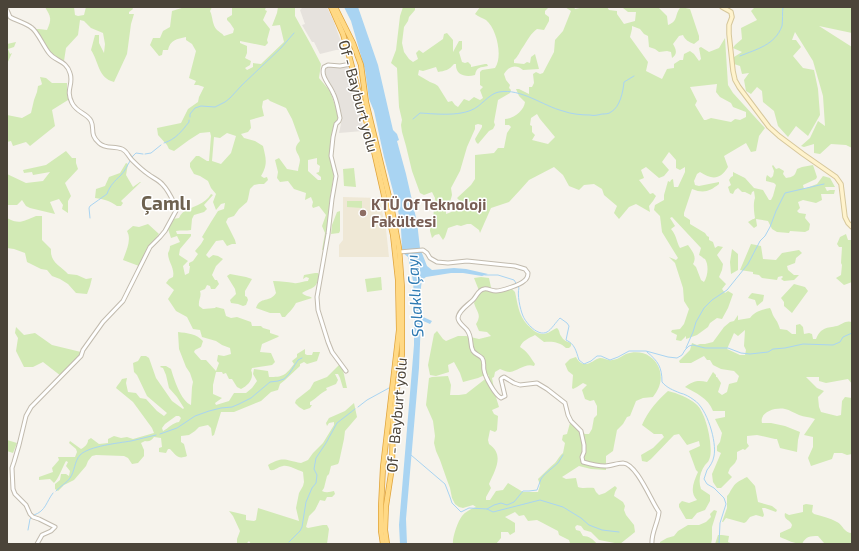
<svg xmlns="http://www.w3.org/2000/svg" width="859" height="551" viewBox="0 0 859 551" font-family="'Exo 2',sans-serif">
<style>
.industrial{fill:#e6e2dd}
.education{fill:#efe8d6}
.green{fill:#d2eab5;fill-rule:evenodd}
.water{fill:#a9d4f2}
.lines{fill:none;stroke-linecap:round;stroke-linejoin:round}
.stream{stroke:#a9d4f2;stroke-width:1}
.tertiary-casing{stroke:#c2bbae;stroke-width:5}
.secondary-casing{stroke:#d6c79b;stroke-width:5.5}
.trunk-casing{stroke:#e0a43c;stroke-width:6}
.tertiary{stroke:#fff;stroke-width:3}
.secondary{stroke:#fff3cd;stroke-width:3.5}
.trunk{stroke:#ffd985;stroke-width:4.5}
.education-dot{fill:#8d6e63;stroke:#fff;stroke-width:1.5}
.labels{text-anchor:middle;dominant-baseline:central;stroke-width:3;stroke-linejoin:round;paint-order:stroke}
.street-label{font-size:15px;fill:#4b4439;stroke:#fff}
.education-label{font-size:15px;font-weight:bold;fill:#785e54;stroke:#fff;text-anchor:start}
.water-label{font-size:16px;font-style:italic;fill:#2e7ab2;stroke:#fff}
.district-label{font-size:19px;font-weight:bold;fill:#6e6250;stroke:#fff}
</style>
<rect width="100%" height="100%" fill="#f6f3ec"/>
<!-- industrial -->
<g class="industrial">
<path d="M304 7H327L334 22 344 50H336L320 54 314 42H312L302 25 305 24 300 10 302 8Z"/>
<path d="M349 66 355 86 363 128V131L339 133 342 119 335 93 325 75V69L329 67Z"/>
</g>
<!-- education -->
<path class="education" d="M343 197 379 198 386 229 389 257H339V245L343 240Z"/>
<!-- green -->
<g class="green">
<path d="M45 7H74L75 15 78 16 84 15 86 7H132L133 9 129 12V14H134L131 24 127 54 114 82C98 78 99 62 91 50L95 35H99V43L104 53 105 44 103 33 91 28 84 21 80 20 78 35 66 48 64 61C48 53 44 45 36 29H39L47 30C52 19 51 17 45 7Z"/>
<path d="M185 7H212L210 11C213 17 212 25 217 30 219 32 222 33 224 36L233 33 234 29 230 23 227 20V18L232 15V7H266L265 10 267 11 263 20 270 29 267 40 268 43 265 46 240 41V43L247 46V53L245 58 251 61 250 65 245 68 247 70 253 67V63L261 64 284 42 280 25 272 26 277 13 278 7H295V16L310 43 321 64 319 78 330 91 338 114V120L335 124 330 156 331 163 334 174 330 198 327 233 324 250H322L325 233 322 226 326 215 319 206 313 208 312 206 313 202 311 197 305 200 306 193 294 189 288 181 280 182 277 178 278 172 275 160 279 158 287 169 298 171C298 168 300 163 300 160 299 152 291 150 300 141L292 119 286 108 270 101 268 99 263 101 262 107 264 116 250 120 251 128 248 132 241 134 244 138 255 141 263 146C266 159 268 164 261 176L264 178 267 177 268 180 264 184H259L254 185 250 189 248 199 247 202 239 209 234 216 228 218 226 222 235 240 236 244H232L227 246 223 240 216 241 206 255 209 258 213 255 218 256 223 259 216 266 212 275 215 280H217L219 284 215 289H211L210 286 207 285 205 289 200 291C202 297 198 300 199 306L203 309 215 308 216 307 224 309 226 316 231 318 237 317 251 322 252 326H261L263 328 270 330V333L279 336 278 337 262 344 260 352 271 353 275 362 272 365 252 368C250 374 252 368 252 375 252 381 247 386 241 389L237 387 232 379H229L226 373 223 374 222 372H216L213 385V394L222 398 215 403 216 405 229 401 234 393H246L252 388 257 381 253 374 254 369 268 371 269 377C283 377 285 376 294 364L292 361 297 357V354L305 349V354L307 355H312L313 352H320L317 361 307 364 304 362 300 364V366L285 380 280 384 278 390 271 392 261 401 234 412H221L214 435 212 436 211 428 208 425 199 427 195 431 189 435 181 436V442L184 444 187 456C178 460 176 455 170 449H168L166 453 159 452V448L162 447 161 438 154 437C151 441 149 442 145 441L141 443 144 450V456L138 463 132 464 128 458 124 456 96 455 92 456 88 461 86 466 74 480 64 485 58 491 55 489V484L60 480 61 474H66L69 476 70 471 66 466 68 462 66 461C62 468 59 478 54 483L50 479 39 480V477L53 472 52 468 59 460 58 457H75L77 452 76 449 69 443 70 441 81 449C85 447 88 444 88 440L91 438 99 444 108 443V439L114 436 121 438 127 437 133 439 154 433 152 428 133 402 116 388C117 385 120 383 122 379L127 378 126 383 128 392 136 393 140 398 146 399 157 411 164 416 167 413 147 396 137 375 134 372 133 363 138 361 141 356H146L149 358 156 378 172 401 183 409 184 408 177 397 169 388 166 375 163 368 160 367 161 366H166L171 369C174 379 181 401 191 405L192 387 193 382 190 373 186 367 179 349 178 332C187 333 197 334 203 341L201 347 195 350 194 352 201 360H206L216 371 219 363 217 361 218 355 224 356 231 354 230 348 222 345 216 341 202 337 200 330 193 329 187 317 188 316 187 317 176 311 168 299 174 290 166 283 169 279 173 277C175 268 168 262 168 253 169 251 170 249 170 246L180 242 177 236 171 238 168 229 173 219 179 218C183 209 190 209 198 205 204 202 208 199 211 194L213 195 204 205 207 209 204 212 194 215 192 219 191 230C186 231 181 230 176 231L177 234H191V236L180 249 179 255 188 261 183 266 185 275 189 273 190 266H189V263L193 261 198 254 195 251 201 244 204 239 202 237 211 222 218 211 224 209 225 203 221 204 216 210 213 202 216 194 211 188 208 181 200 176 194 174 190 167V163L196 156H199L207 161H209L211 136 210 132 200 133 189 140 174 151 169 149 167 145 158 135 157 128 181 123 188 109 198 102 199 97 204 87 198 85H194L196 81 189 78 196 51 192 44 186 40V37C177 39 170 40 168 50H163L162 55 159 56 150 45 153 38H160L163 31 170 27 172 11ZM227 133 236 136 231 153 221 164 212 161 214 137 220 138ZM317 158V164L320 166 319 172 316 173 321 177V180H318L308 171V160ZM176 416H179L181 418 179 422C172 423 169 428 163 431L162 428 165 424Z"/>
<path d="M403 7H415V10L409 17 408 21 404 27 402 43 404 52 409 59 413 62 418 59 416 53 419 50 423 53 443 39 444 34 447 33 453 40V52L459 41H462V49L459 52 462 62 465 63 468 62 471 65V67L485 64H487L488 66C480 68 477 66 475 75 466 78 455 75 456 64H454C449 70 445 71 438 72L436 67 423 71 419 70 418 75 430 82 435 84 438 86 448 102 452 101 455 105 458 107 464 99 469 101 474 97 480 100 483 98 480 90 483 87 480 85V72L482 70 495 68C503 57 497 29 486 20 483 18 479 17 475 14L480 7H549L545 11V14L549 17V21L544 30 537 29C531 33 527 41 523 47 520 51 518 57 514 60V63L524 64 527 62 530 63 531 57 535 54 539 69 523 70C516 64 509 66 504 74L506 80 510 85 509 88 511 90 510 93 498 100 494 122 495 125 493 129 489 131 478 144 476 142 475 139 482 127V125L478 124 475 125V129L467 147 460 171 451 188 452 195 450 202 446 207V214C454 212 457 207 461 201H460L457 198 471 185 475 179V155L494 153 498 148H504L507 133 511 127 509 125H505V119C513 119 524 111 525 102L519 96 516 89H519L529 94V87H532L534 83 533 74 536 72 540 74 543 73 554 52 555 40 563 31 571 11 565 7H574L575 9 585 7H607L609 10 617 11V14L624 24 635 21 636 12H628L623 8 624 7H658L667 16 668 25C679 21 674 14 681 7L690 9 699 36V40L694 44C689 42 685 40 683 35L679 36 673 44C676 49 678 54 672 58L671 52 667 51 659 52 655 49 649 47 648 36 644 34 640 29 632 26V29L630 37 648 62 646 71 662 79 667 69 674 68V64L680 60H683L684 54 690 51 694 54 699 61 701 59 699 48 701 47 709 52 719 48 725 38 728 85 733 93 765 128 759 136 756 151 751 152 746 143 724 156 728 167C720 180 712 180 700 172L697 174 694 181 695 185 699 186 719 182V184C710 191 704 194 692 189L684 213V216L690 220V224L705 233 707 236 709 237V240L713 242 715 248 718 246 723 247 717 255 723 264 722 270 719 277 726 284 722 289 725 293 728 291 733 294 728 308 722 319 717 318 710 323 708 327 697 335 686 339V336L681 341 676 340 677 335 671 332 672 330 680 329 684 324 689 309 684 301 683 288 675 263 669 257 676 260 678 258 662 232 660 216 654 210 655 205 664 200V195L668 181 670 182 671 180 673 179 674 187H678L685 172V167L680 170 676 168V160L669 152 662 162 669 170 664 176 659 178 646 167 641 170 644 178 639 180 650 194 653 193 656 196 653 201 649 206 650 212 636 204 629 207 619 219 614 213 617 206 604 195 602 189 594 184 584 185 579 190 569 186 563 175 554 167 529 180 521 189 509 202 491 208 480 233 479 230 471 224H467L461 226 457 225 448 228 445 237 443 240 439 234 435 235 432 238 430 231V224L433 219 435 198 432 192 424 195 420 193 412 171 406 146 402 132 401 125 402 120 399 107 397 68 391 63 396 50 400 16ZM717 84 716 92 720 97 731 103 733 107 746 112V117L740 120 735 119 731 122 711 118 706 120H704L695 105 697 101 690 87ZM537 114 540 119 555 137 548 144 532 140 535 135 532 132V126L530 125 531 118ZM672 217 701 248 699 255C700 255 704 259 705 259 709 265 708 276 704 282L701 280 696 267 693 264C697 257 693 252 688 245L680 248C676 241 677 236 671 229L675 226 670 218Z"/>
<path d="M755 7H852V33L819 26 852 47V148L846 145 831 144 820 154 814 153V144L804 147 801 146 810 138 818 121 825 126 823 96 813 61 795 32 792 40H796L801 47 793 56 803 68 814 70 818 89 820 115 808 136 796 126 788 137 778 126 774 111 763 102 762 91 757 87 751 94 746 91 744 80 749 73 742 74 740 66 734 64V57L742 52 733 48 735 45 742 39 741 28 757 20 751 11Z"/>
<path d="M16 42 14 47 8 49 10 54 12 53 7 64V44Z"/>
<path d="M40 77 46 78 52 83H67V92L68 100 52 110 55 126 30 146 26 142 13 146 11 141 7 142V115L22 118 31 113 34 100 37 92 38 86 41 85 42 84Z"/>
<path d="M66 151 72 158H76V163L78 169 65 183 71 196 68 201V213L62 209 63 205 59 199 50 202 55 214 30 208 26 206 22 200 17 205H8L7 212V174L26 183 43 181 50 172 33 175 32 172 24 173 23 170 46 165Z"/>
<path d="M126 163 128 164 126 175 133 187 140 182H141L121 201 123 203 121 206H117C110 201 104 199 95 198L96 189 105 186 109 177 120 173Z"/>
<path d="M773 165 776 169 779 168 784 171 783 174 786 178C793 177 795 176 797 169L802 167 813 165 817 177 816 179 803 185 804 189 817 184 823 176 830 178 835 187H825L827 191 830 190H835L834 194H821L822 200 816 203 803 200 798 202 800 208 797 211 799 213 806 214 805 218 810 224 809 230 805 232 790 231 789 233 777 232 772 229 768 221 756 219 757 226 754 228 748 222 753 219H754L755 218C754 212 753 203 755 198L754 191 752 192 751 195 745 192H742L738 188 735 190 733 194 730 193 728 187 731 185 729 180 731 177 733 176V172L745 178 754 188 763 190 769 200H771L773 196 776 185 774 183 766 181V178L767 175 771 178 773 176 774 171 772 166Z"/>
<path d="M354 168 356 187 344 186 343 169Z"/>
<path d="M347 201H362V208L347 207Z"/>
<path d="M340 211V231L339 233 331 234 332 225 337 212Z"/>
<path d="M36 216H42V240L51 249C50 263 60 265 68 274L77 275 86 279 92 278 90 286 87 294 76 293 68 284 60 279 52 276 47 270 41 269 27 262 25 253 14 249 7 248V218C20 225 23 221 36 216Z"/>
<path d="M148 224 159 234 149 246 139 266 123 260C126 251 132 240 127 231L133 226 139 227Z"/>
<path d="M846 234 848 240H852V282L844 285 836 278 841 275 842 265 841 263 842 247H839L837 244 840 237Z"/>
<path d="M751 244 761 246 763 259 776 260 782 253 799 250 802 253 796 258 795 263 787 266 788 270 794 275H799L794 280 784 281 781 279 783 277 782 276 778 277 777 280 762 278 759 275 753 274V272L740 270Z"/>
<path d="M732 249 738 254V270L731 274 730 262Z"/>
<path d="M315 273H318L319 275C316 290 314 286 302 293 306 297 308 295 312 298L296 303C293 309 289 312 285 317H282L280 313H270L256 308C260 296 270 303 276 293L273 281C281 281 287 282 294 283 298 284 304 281 308 281L309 278 306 277 303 279 304 275Z"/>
<path d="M230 274 246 277 252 279 245 291V296L247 297 248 300 246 305 243 306 238 304 231 303 230 300 236 294 235 289 227 276Z"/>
<path d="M381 277 382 290 367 292 365 279Z"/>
<path d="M481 277 489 278 492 292C500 294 505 290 512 289L515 292C517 300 518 311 523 319 525 323 529 326 532 329 534 331 538 334 543 334 548 334 552 330 557 328 560 331 559 333 561 336 563 340 567 342 571 343V346L569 348H566C560 342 552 341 544 342L535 335C529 338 522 341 520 347 527 351 531 358 535 364L534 366C525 363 518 371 510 372 507 372 503 370 500 369L495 372 494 377 492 378 495 394 499 407 492 410 494 414 498 416 497 430 495 432 490 430 488 440 489 444C505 455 495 470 489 484L491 488 486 497V500H490L496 491 503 490 508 483 523 492H538L540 485 538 479C544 473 549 468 555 463 558 460 559 456 563 453L565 443 562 440 563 435 567 434 570 423 585 434H589L592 429 594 418 597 415V406L594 400 590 401 585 399 582 390 587 385 583 383 577 387 573 389 572 388 573 375 568 371 565 364 570 359 576 357C578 361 581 364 585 364 591 364 595 359 600 358 604 358 608 361 612 360 617 360 622 356 626 354 640 349 654 355 659 368 663 379 660 388 653 397L643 398 636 401 630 416 627 417 623 424 617 430 613 451 606 456V470L591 469 579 466 562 477 566 479 576 478 578 487C583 489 589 487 594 488L596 492 599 495 605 493 615 486 617 488 615 492 614 496 623 502 625 506 624 510 626 515 634 525 635 532 620 544 599 540 591 532 584 530 581 526 577 525 575 527 576 530 580 531 583 536C589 536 593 539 597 544H569L570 543 569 540 559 535 558 531 537 520 528 521 524 515 519 516 515 512 505 517 515 523V532L510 535 508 532H501V538L496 544H453C452 538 458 521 462 516 465 512 471 509 476 507L473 505 463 508 459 507 455 504 452 498 450 488 447 480 440 460 436 451 434 443 435 436 433 421 426 405 429 378 432 377 448 376 451 385 450 395H459L466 394 489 376 487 374 478 378 463 382 460 373 454 362 448 365 449 372 436 376 430 375 428 365 434 334 437 331 443 339 446 341 458 336H466L479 339 491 336 487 332 479 331 476 324C482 314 477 313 474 303L480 293 474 278Z"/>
<path d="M794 284 805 287 808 291 792 313 784 306V302L781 298Z"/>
<path d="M752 293 764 295 763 301 757 306 755 300 748 298 750 295Z"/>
<path d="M770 308C772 311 772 314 774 317 778 323 778 323 780 329L787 330 792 334H796V325L800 324 803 327 804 334 809 333 812 334 813 339H816C821 327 827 328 837 326 842 324 846 320 852 322V384L848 379 826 383 819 381V377H806L817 388 824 391 818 397 819 407 821 412 837 416 841 415 842 401 845 397 852 398V454L847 455 842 453H834L832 459 811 466 808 458 813 447V437L804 435 815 419C810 417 804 417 799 415 794 413 790 410 785 409 776 407 759 412 762 423H771L785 426 800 432 798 440 797 452 780 448 777 439H775L757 435 747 436V443L749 446 745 450 743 449 737 452V459L735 463 730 468 728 473 732 477 721 488H717L713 482 712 474 721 453 717 451V446L720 442 722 433 715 419 725 417V411H713C708 398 696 393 685 387 693 381 698 380 707 382L713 372 716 375V377H717L721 383 718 392 722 395 727 392 729 384 737 382 739 376 734 371 721 369 713 365 710 360H707L704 356 691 363H680L679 361 690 350 692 343 697 345 700 344H705L713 342 724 327 730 322 734 321 738 315V320L750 318C754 312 763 309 770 308ZM745 330 744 346 746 350 745 355H740L727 349 734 333 738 336Z"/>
<path d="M16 327 24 335 35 333 52 345 81 352 80 355 61 376 43 362 33 367H24L16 351 18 338 15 333Z"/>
<path d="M339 365 343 370 347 388H343L340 378 338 374H335L338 380 336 384 326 388 327 390C319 394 317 398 310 402V405H312L310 408 304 410 299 407 295 403 296 400 310 389 314 382 327 377Z"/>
<path d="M668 391C677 393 689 398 696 404 706 412 713 445 710 457 709 461 708 462 705 465 700 472 698 481 701 489L710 495V501L705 510 697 513 692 519H686L679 507V504L682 501 689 503 697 500C689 492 694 481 698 472L696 470 689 451 700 446 699 441 687 445 679 434 674 435 651 459 647 462 642 461 641 455 653 448 664 437 662 434H654L642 425C648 411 657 401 668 391Z"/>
<path d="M354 403 357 417 345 431 344 439 339 462 338 464 331 466 329 474 327 476 324 488 322 491C326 493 330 492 334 491L335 494 332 497H327L325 501 320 500 315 510 309 516 306 527 308 528 323 525H327L329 529 327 544H251L249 541 246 544H237V539L240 531 233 516 229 511 246 515V520L254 521 256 520 258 508 299 521 296 508 299 493 303 486 304 482 303 472C297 470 289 465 283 466 277 467 275 471 270 470L268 465C283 456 285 460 301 463L308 460 313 453 323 443 334 425V422L329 423 327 426 326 423 329 418 345 411Z"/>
<path d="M7 440 17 443 13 453 7 451Z"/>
<path d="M747 477 755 486 758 502 772 506 777 510 776 512 765 508H762L764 515 763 517 756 515 750 517 746 522 744 523 726 518 723 522H722L727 508V496C730 493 730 491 733 487 736 482 741 480 747 477Z"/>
<path d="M806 504 813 505 812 512 814 514C821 516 830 518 837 522 843 525 844 533 852 533V544H824V543L818 536C810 536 806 536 802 544 795 544 787 540 780 537V533L791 528 792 525C790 519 783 520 785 513L789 515 803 512V505Z"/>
<path d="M714 510 717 511 712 527V539L711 544H660V542L667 538 674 536 678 531 688 525H699L706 522 711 517 710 514Z"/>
<path d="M718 535H722L729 536 728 542 733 544H715Z"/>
</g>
<!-- water -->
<path class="water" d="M344 7H358L378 65 393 130 397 134 399 140 397 141 406 174 417 222 420 248 427 266 432 270 454 268 466 269 488 274 482 276 463 273H451L426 277 422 280 421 287V316L432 321 430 324 421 320 419 368 406 519 407 544H400L399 525 414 345V297L413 281 408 257 403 253 402 249 401 229 398 210 384 157 374 111 369 99 365 70 351 21Z"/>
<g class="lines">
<!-- stream -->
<g class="stream">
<path d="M740 56C757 49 775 45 782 26 783 20 782 13 783 7"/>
<path d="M190 117V114L195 108 201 106 215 107 225 102 230 98 242 85 281 48 294 33"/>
<path d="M413 119 420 113C437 114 463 117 477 107 483 103 491 93 499 92 521 88 543 106 563 111 571 114 581 115 590 115 594 116 598 115 602 114 604 114 609 114 611 112 620 107 623 92 624 82L634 76"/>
<path d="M164 143C176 139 181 132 189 122V120"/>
<path d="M145 154 151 153 161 145"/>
<path d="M132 157 136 153 143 154"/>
<path d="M90 218 89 208 90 206C96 202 101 198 107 194 110 185 115 181 121 175 125 171 127 166 130 161"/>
<path d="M485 275H498L514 280 519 288C517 294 520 309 523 316 526 323 538 337 547 332 551 330 556 322 560 318L567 323 569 326 566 340C575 344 576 351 579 360L584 364 591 361 597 356H601L610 360 618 357 629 351H646L668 357 677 358 682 355 685 350 689 346 693 345 705 348H728L741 353 750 354 768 352 773 349 785 348 803 344 833 345 840 342 843 337 852 333"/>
<path d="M686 348 693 332 696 322 704 308 712 300 727 290 748 264 760 241 765 236 770 227 776 211 785 193 824 184"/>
<path d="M647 352C658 361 662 367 662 382 667 388 673 390 680 393 685 394 690 397 694 400 707 408 717 442 714 456 713 462 710 466 707 470 706 473 705 476 704 479L707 484 714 488 724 498 726 504 720 523 719 544"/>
<path d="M358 407 367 400 389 388"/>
<path d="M160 434 177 428 195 416 209 411 221 408 232 407 239 404 251 398 270 382 278 381 284 379 289 374 298 360 302 358"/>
<path d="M411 455 445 484 450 497 452 503 461 512 469 508 487 509 494 505 501 503 507 505 514 502 523 491H529L537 490 541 479 544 475 558 463 563 455"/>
<path d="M56 491C60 486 67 483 70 478 75 471 74 462 80 455 89 446 119 443 131 441 139 439 148 437 156 435"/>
<path d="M487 509 493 512 540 500 563 507 581 518 589 525 602 530 619 532"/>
<path d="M34 515C46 511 46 502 53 493"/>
<path d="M28 530 30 519 31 518"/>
<path d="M289 542 300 531 302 527 306 502 312 488 316 483 317 475 314 469 316 458 326 443 337 423 355 409"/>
</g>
<defs>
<g id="tertiary">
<path d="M7 10 10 17C17 21 26 23 32 28 37 31 44 47 49 53 56 62 66 60 70 73 74 85 65 89 72 103 77 113 87 113 91 121 95 129 89 134 99 143 105 149 114 146 122 149 127 151 128 156 132 160 137 165 142 170 148 174 153 178 159 180 163 185 169 191 173 201 177 209L165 231 160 237 150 247 123 301 103 322 83 350 81 356 31 407 26 416 19 445 14 462 12 468 13 489 15 494 26 505 30 514 33 517 39 519 55 527 51 531 42 535 37 544"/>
<path d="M399 252 423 250 427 253 430 258 437 262 448 263 467 261 515 266 525 269 528 273C528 277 527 279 524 281 520 285 501 291 496 291 491 291 488 288 484 289 478 290 477 296 473 300 469 304 458 311 458 318 458 323 465 327 467 330 473 338 469 344 473 351 475 354 479 355 482 358 485 362 483 366 484 370 485 377 495 395 501 398L505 396 501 379 502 378 504 377 514 383 520 385 537 383 547 389 565 403 568 415 571 421 581 431 584 445V452L582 457 583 462C590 464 598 466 605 466 611 466 617 463 623 463 637 464 651 501 659 512 658 523 651 533 652 544"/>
<path d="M346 371 332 352 328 342 318 310 317 297 328 234 332 199 336 176 331 156 333 137 336 124 339 121 340 118C338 110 337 100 333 93 330 85 320 76 324 67L328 65 340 66 351 64"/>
</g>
<path id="secondary" d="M722 7 731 12 732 17 729 25V34L733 71 735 80 739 87 769 127 779 136 803 154 836 177 841 184 845 217 848 223 852 227"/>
<g id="trunk">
<path d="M331 7 343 34 350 59 373 147 393 235 398 280 399 330 383 467 381 507V531L383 544"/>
<path d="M335 7 353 43 361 65 366 102 391 205 399 248 402 288V354L393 416 392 467 386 506 385 530 387 544"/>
</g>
</defs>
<!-- tertiary casing -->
<use href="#tertiary" class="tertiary-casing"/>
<!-- secondary casing -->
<use href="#secondary" class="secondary-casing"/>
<!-- trunk casing -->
<use href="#trunk" class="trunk-casing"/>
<!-- tertiary -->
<use href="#tertiary" class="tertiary"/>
<!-- secondary -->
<use href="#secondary" class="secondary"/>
<!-- trunk -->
<use href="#trunk" class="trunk"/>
</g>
<!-- markers -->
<circle class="education-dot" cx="363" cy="213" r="4"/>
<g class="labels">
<!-- street labels -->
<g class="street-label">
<text transform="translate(359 96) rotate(75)">Of - Bayburt yolu</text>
<text transform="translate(396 415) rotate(-85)">Of - Bayburt yolu</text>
</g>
<!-- education labels -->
<g class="education-label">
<text x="371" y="204">KTÜ Of Teknoloji<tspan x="371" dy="17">Fakültesi</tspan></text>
</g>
<!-- water labels -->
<g class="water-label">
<text transform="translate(414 296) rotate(-94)">Solaklı Çayı</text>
</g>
<!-- district labels -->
<g class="district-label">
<text x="166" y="202">Çamlı</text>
</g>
</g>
<!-- border -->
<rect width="859" height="551" fill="none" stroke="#4b4439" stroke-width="16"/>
</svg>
